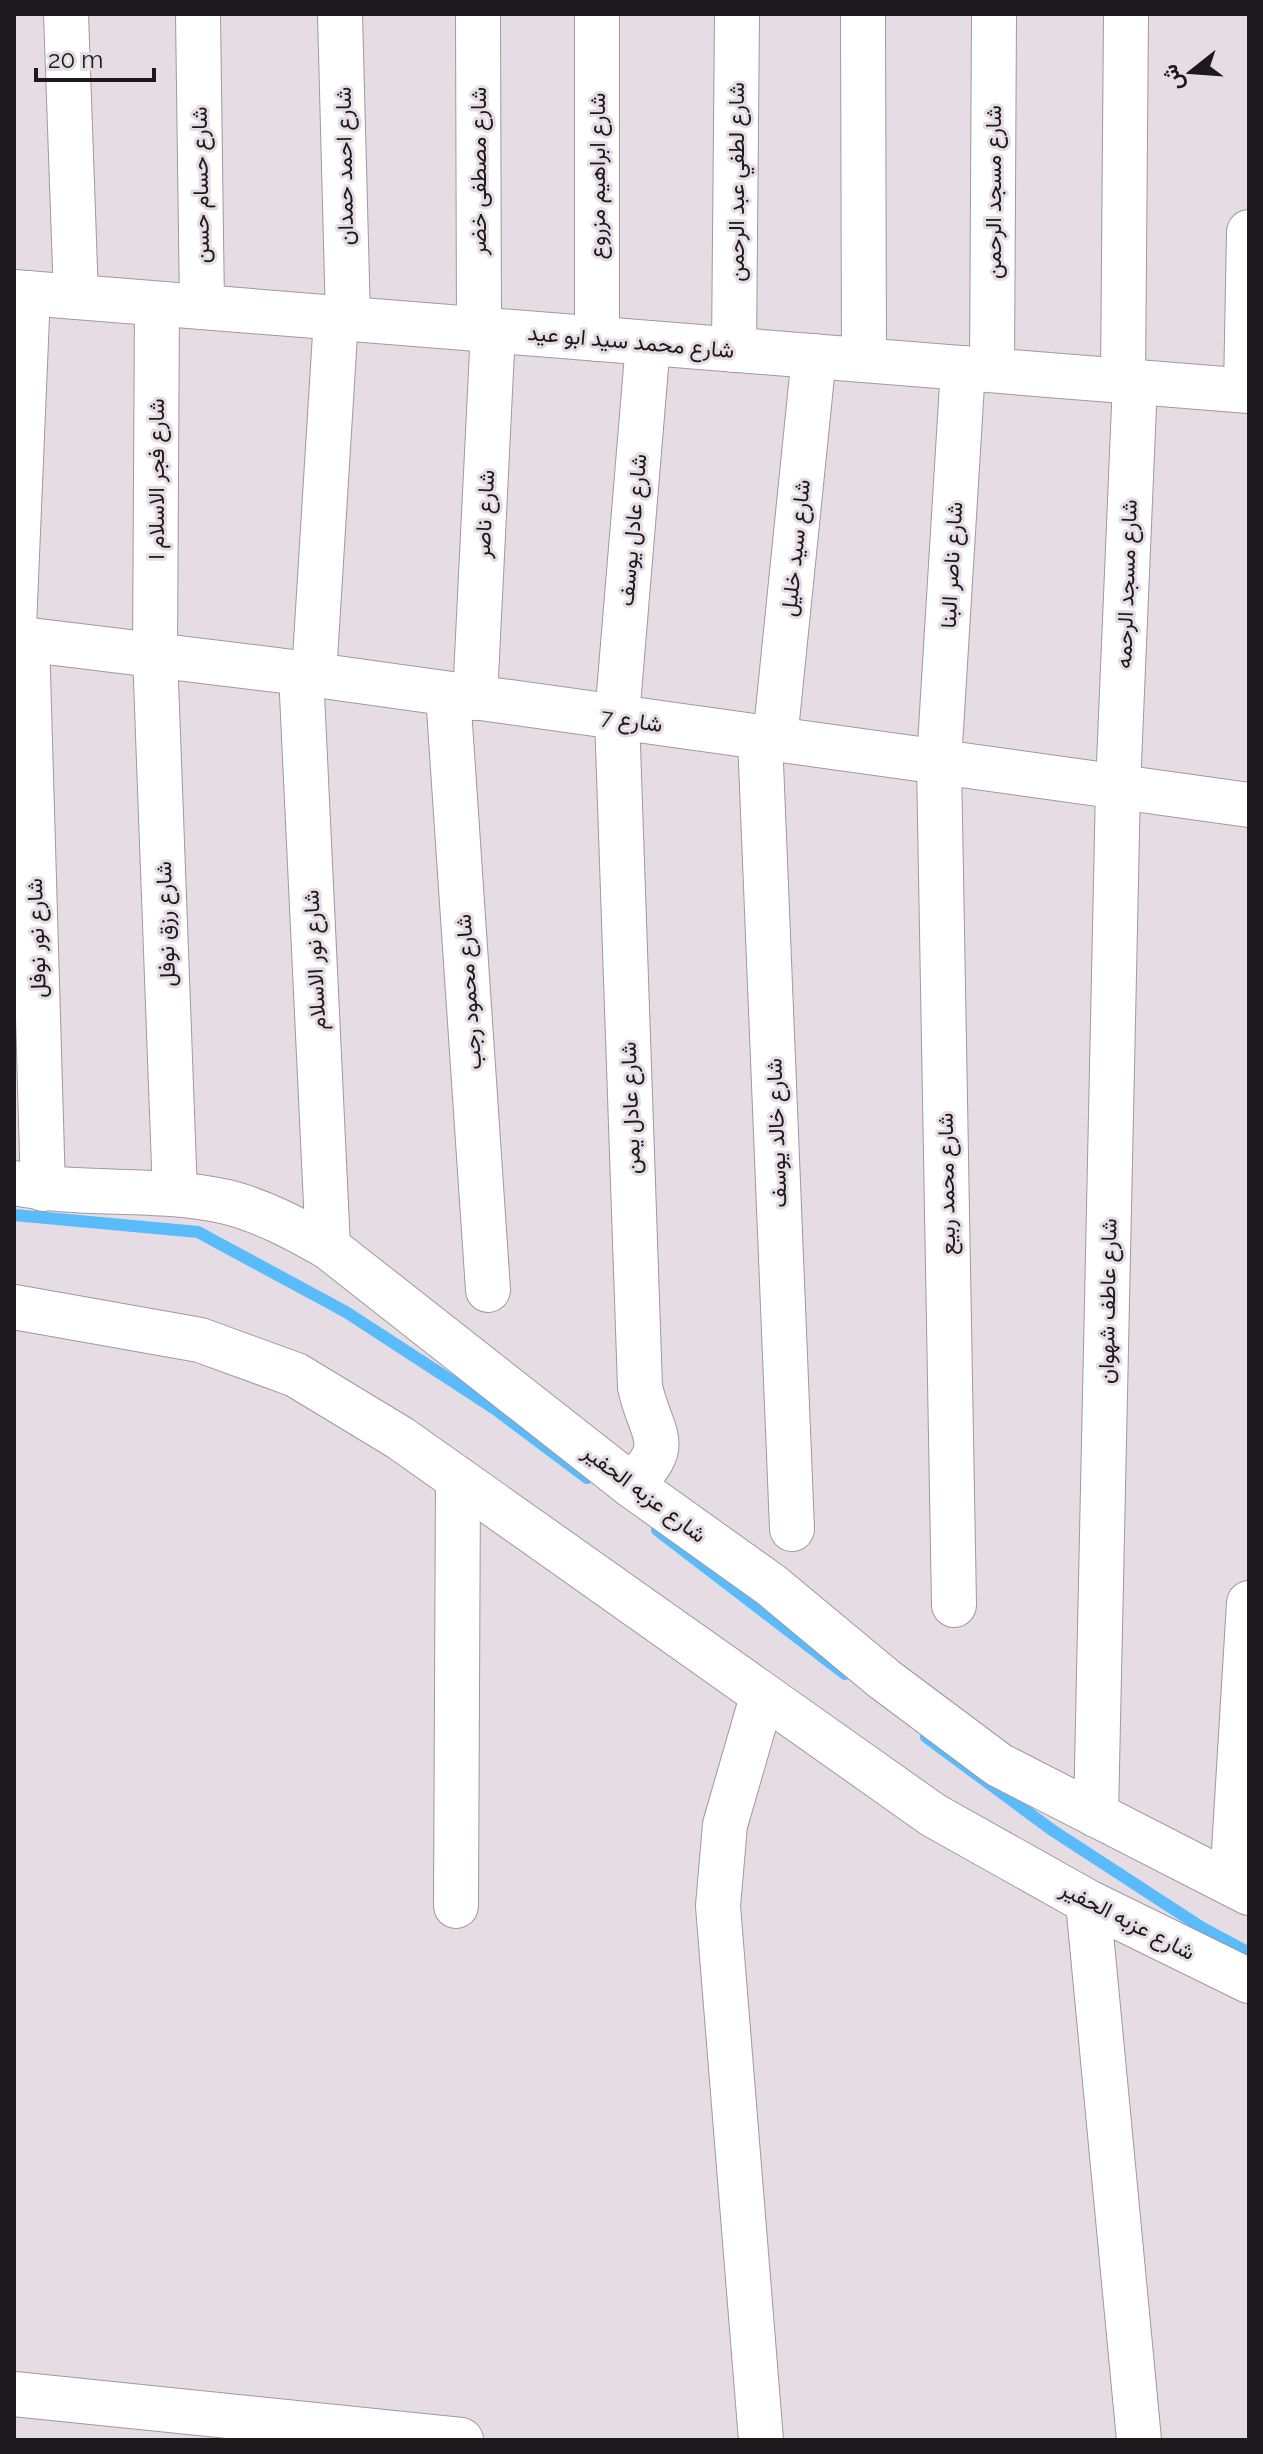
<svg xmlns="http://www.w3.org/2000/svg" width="1263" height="2454" viewBox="0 0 1263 2454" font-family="Raleway,Vazirmatn,sans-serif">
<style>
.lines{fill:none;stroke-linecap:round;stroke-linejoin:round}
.stream{stroke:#59bbfa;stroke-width:12}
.minor-casing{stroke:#a198a0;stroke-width:46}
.minor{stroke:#fff;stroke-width:44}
.labels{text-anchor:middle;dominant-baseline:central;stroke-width:6;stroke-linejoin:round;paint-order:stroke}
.street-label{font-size:22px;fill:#1d191c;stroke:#e5dce4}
</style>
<rect width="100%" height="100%" fill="#e5dce4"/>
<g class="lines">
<!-- stream -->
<g class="stream">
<path d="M14 1215 198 1232 346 1312 495 1409 587 1478"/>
<path d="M657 1530 845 1674"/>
<path d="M926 1737 1052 1830 1201 1927 1249 1953"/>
</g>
<defs>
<g id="minor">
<path d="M66 14 76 297"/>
<path d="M198 14 202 307"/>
<path d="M340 14 348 319"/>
<path d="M478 14 479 329"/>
<path d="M597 14V339"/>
<path d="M863 14 864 360"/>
<path d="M14 292 1249 391"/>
<path d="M157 304 155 654 175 1194"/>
<path d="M734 350 737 14"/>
<path d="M992 370 994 14"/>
<path d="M1123 380 1126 14"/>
<path d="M1246 390 1249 232"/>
<path d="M14 627 28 293"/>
<path d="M14 638 301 673 1249 805"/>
<path d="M27 639 43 1189"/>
<path d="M301 673 328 1247"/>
<path d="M314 675 336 318"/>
<path d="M448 694 488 1290"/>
<path d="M475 698 493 330"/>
<path d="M760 738 792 1529"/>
<path d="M775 740 814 356"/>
<path d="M14 1183C84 1197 157 1186 227 1202 263 1211 296 1229 328 1247L631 1485 771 1585 884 1679 999 1765 1249 1893"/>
<path d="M14 1307 200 1340 296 1375 400 1438 933 1815 1088 1902 1249 1981"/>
<path d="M631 1485C675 1443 651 1437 640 1387L617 717 648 343"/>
<path d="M954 1605 939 762 963 368"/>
<path d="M1096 1815 1118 787 1135 382"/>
<path d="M1232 1884 1249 1603"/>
<path d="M1088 1902 1139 2440"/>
<path d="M456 1906 458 1479"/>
<path d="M14 2394 461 2440"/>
<path d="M761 2440 718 1906 725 1825 762 1697"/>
</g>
</defs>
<!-- minor casing -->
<use href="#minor" class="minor-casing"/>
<!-- minor -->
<use href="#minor" class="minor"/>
</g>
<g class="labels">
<!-- street labels -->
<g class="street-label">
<text transform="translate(344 166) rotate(-91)">شارع احمد حمدان</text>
<text transform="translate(478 171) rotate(-90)">شارع مصطفى خضر</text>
<text transform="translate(597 176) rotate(-90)">شارع ابراهيم مزروع</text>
<text transform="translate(736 182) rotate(-90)">شارع لطفي عبد الرحمن</text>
<text transform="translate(200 185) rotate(-91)">شارع حسام حسن</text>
<text transform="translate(993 192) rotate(-90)">شارع مسجد الرحمن</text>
<text transform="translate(631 341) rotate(5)">شارع محمد سيد ابو عيد</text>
<text transform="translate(156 479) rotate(-90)">شارع فجر الاسلام ا</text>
<text transform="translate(484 514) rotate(-87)">شارع ناصر</text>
<text transform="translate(632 530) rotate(-85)">شارع عادل يوسف</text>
<text transform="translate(795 548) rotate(-84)">شارع سيد خليل</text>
<text transform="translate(951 565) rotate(-87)">شارع ناصر البنا</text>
<text transform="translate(1126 584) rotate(-88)">شارع مسجد الرحمه</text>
<text transform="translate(632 720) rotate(8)">شارع 7</text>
<text transform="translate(165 924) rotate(-92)">شارع رزق نوفل</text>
<text transform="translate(36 938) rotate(-92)">شارع نور نوفل</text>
<text transform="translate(314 960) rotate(-93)">شارع نور الاسلام</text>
<text transform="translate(468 992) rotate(-94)">شارع محمود رجب</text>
<text transform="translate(630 1108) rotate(-92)">شارع عادل يمن</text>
<text transform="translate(776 1133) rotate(-92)">شارع خالد يوسف</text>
<text transform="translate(946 1184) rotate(-91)">شارع محمد ربيع</text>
<text transform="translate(1107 1301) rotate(-89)">شارع عاطف شهوان</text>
<text transform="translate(645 1493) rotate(37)">شارع عزبه الحفير</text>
<text transform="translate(1128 1920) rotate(27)">شارع عزبه الحفير</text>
</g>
</g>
<!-- border -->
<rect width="1263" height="2454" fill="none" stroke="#1d191c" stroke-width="32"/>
<!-- north arrow -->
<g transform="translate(1191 72) rotate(253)" stroke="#e5dce4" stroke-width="6" paint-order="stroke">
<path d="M0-6L14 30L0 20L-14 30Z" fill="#1d191c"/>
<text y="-12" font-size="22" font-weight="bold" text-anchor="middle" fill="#1d191c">ش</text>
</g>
<!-- scale -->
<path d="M36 68v12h118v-12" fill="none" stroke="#1d191c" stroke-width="4"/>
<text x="48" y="68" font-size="24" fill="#1d191c" stroke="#e5dce4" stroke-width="6" paint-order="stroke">20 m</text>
</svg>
